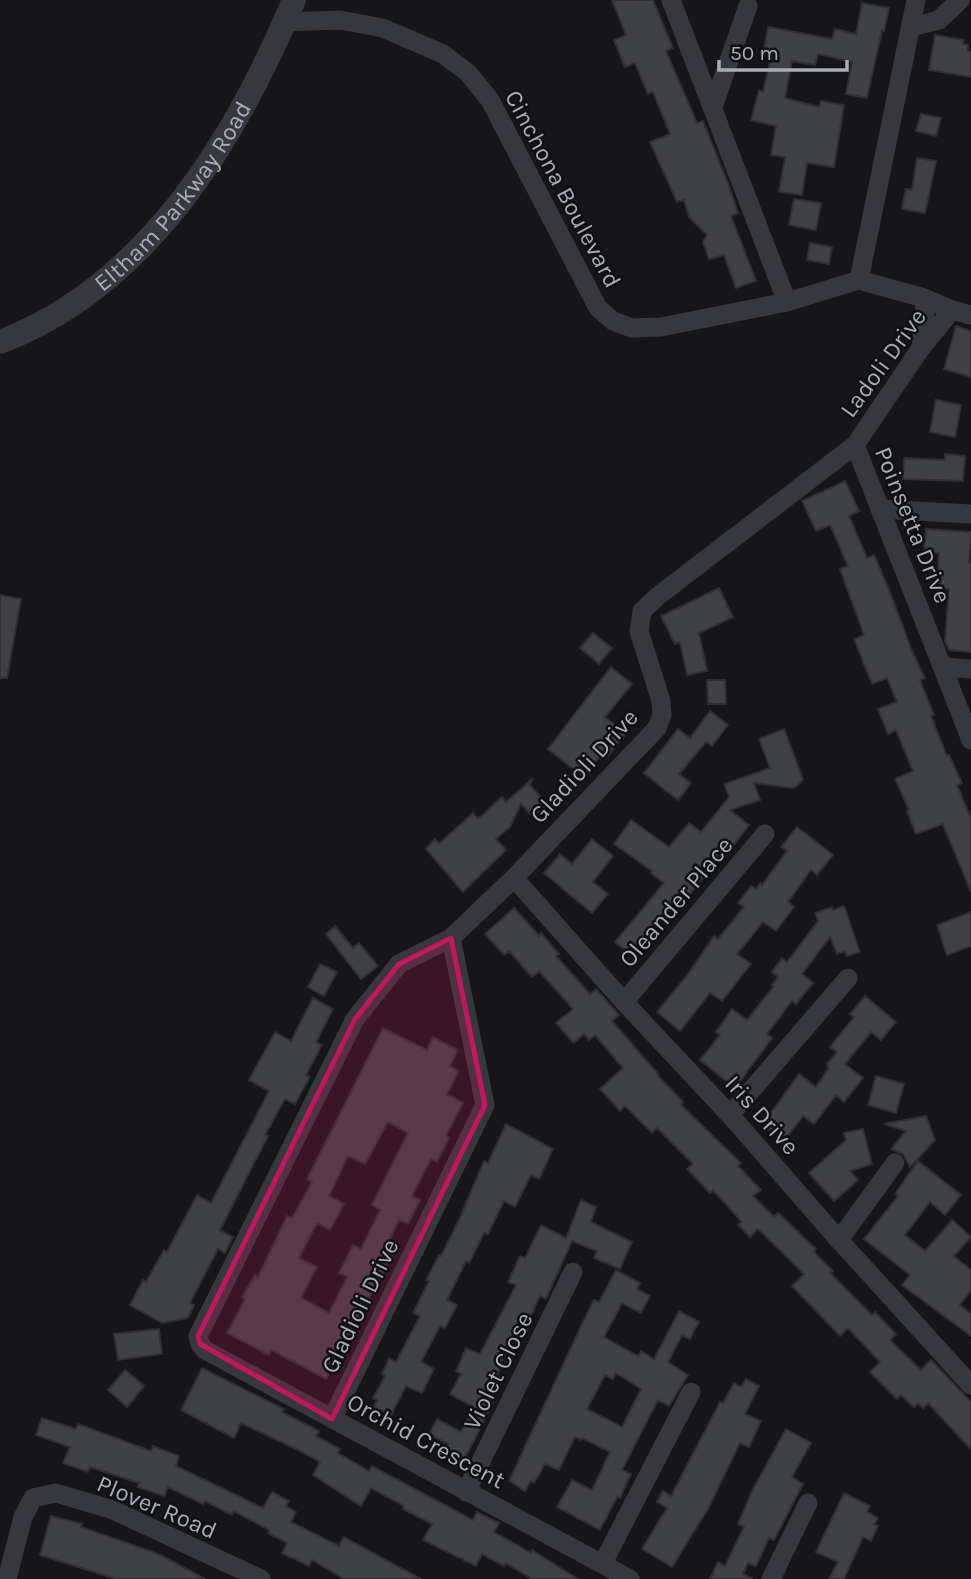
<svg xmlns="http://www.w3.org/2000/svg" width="971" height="1579" viewBox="0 0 971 1579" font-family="Karla,sans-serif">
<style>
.building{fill:#404145;stroke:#303034;stroke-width:2;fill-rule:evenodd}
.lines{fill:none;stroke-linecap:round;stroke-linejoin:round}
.minor{stroke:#37383d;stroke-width:19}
.tertiary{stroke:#37383d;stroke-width:24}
.marked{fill:#c2185b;fill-opacity:0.2;stroke:#c2185b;stroke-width:5;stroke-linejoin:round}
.labels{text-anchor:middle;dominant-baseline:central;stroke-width:5;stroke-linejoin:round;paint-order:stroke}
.street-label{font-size:24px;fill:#a8adb8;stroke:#111113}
</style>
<rect width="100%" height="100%" fill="#161618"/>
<!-- building -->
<g class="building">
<path d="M612 0H653L673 48 666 51 697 123 703 121 728 183 738 213 731 216 756 281 736 288 724 255 709 259 703 242 707 235 689 217 684 200 677 202 650 142 670 134 653 92 648 94 635 63 625 67 614 40 626 35Z"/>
<path d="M862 3 889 8 884 31 882 30 867 98 846 94 852 62 818 54 815 65 792 61 785 98 819 107 821 101 844 105 834 167 807 163 802 195 779 192 785 157 771 155 776 126 751 120 759 90 763 92 771 57 763 55 768 27 832 39 835 29 856 34Z"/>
<path d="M935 35 964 40 963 44 968 45V51L971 52V77L929 70Z"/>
<path d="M921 114 941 118 936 136 916 131Z"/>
<path d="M917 158 936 161 925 213 902 209 906 189 912 190Z"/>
<path d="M794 199 821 203 816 230 789 225Z"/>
<path d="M810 243 832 247 829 264 807 260Z"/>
<path d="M956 326 971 331V377L944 369Z"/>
<path d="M936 400 961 405 955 437 930 432Z"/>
<path d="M945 454 965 456 963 481 903 479 904 458 945 460Z"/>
<path d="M845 481 859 511 849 516 867 558 874 555 888 587 912 651 925 678 920 680 934 715 931 716 947 756 949 755 962 783 957 785 971 818V892L943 824 916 834 907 811 909 810 895 779 913 771 896 730 888 734 878 709 897 702 887 678 872 684 854 639 864 635 840 569 848 566 830 525 816 531 802 501Z"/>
<path d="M926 529 971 532 969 563H971V652L949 650 945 641 949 589 937 588 939 553 924 552Z"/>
<path d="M719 588 733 617 699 633 707 671 687 675 680 642 675 644 661 616Z"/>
<path d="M0 595 21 599 7 678H0Z"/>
<path d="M593 633 612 648 599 664 580 648Z"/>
<path d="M611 667 632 684 605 717 626 734 608 756 603 752 584 777 548 749Z"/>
<path d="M707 680H725L726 704H708Z"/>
<path d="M710 711 728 725 712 746 706 742 679 774 691 783 678 800 644 773 678 729 690 738Z"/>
<path d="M784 729 803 779 797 786 792 788 754 783 760 800 730 810 749 825 731 849 728 847 686 899 680 895 636 948 632 945 627 951 615 942 664 883 651 873 652 871 614 844 631 820 669 847 689 823 701 832 729 797 724 784 770 768 759 739Z"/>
<path d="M533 778 530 785 549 807 535 819 521 804 510 827 496 839 506 850 463 892 426 849 435 839 439 844 473 813 478 819 502 797 506 802Z"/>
<path d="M797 827 833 855 817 875 811 870 788 902 794 907 776 931 763 922 737 954 751 964 722 1001 710 993 680 1031 657 1012 688 974 714 936 718 939 744 907 738 903 751 886 756 889 760 883 762 885 787 851 781 847Z"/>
<path d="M592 839 613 856 593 882 608 894 592 913 544 873 560 854 572 864Z"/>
<path d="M844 906 860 952 847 956 845 951 837 954 830 937 802 974 813 983 796 1004 792 1001 767 1034 772 1038 735 1088 700 1060 720 1035 716 1032 732 1009 747 1020 774 986 772 985 778 977 772 972 782 958 787 962 818 921 815 913 832 907 833 910Z"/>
<path d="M514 908 539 936 541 933 559 954 556 956 590 994 596 989 619 1015 612 1021 659 1075 658 1076 683 1102 681 1105 741 1163 738 1166 761 1190 753 1196 774 1217 778 1213 816 1249 814 1252 833 1271 830 1273 872 1315 875 1312 896 1334 890 1340 921 1370 931 1360 971 1402V1449L928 1403 923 1408 918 1403 914 1407 901 1395 897 1399 870 1372 880 1362 848 1328 840 1336 792 1286 804 1274 758 1229 750 1237 738 1225 742 1222 713 1190 710 1193 687 1169 693 1164 657 1128 652 1133 625 1106 620 1111 600 1089 623 1068 595 1035 589 1040 584 1034 574 1043 556 1023 573 1009 539 971 532 977 509 951 504 955 485 934Z"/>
<path d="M971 912V946L947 955 937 925Z"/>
<path d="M335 926 353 948 359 943 378 966 361 979 326 934Z"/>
<path d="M320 964 337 972 324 996 308 987Z"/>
<path d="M865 996 896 1022 881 1040 871 1032 845 1064 863 1078 844 1102 836 1095 814 1124 803 1116 784 1141 763 1124 799 1074 816 1087 828 1069 827 1064 837 1052 830 1047 854 1017 850 1014Z"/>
<path d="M313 998 333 1009 316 1042 322 1045 306 1075 310 1077 295 1104 285 1099 265 1135 268 1136 220 1230 233 1237 225 1253 218 1249 190 1303 194 1305 188 1318 162 1323 130 1305 143 1280 146 1282 164 1250 167 1252 197 1195 211 1203 269 1091 249 1080 275 1032 291 1041Z"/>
<path d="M383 1028 427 1050 433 1037 458 1050 450 1066 459 1071 447 1094 463 1103 446 1136 449 1138 437 1162 431 1159 412 1196 420 1200 408 1224 399 1220 380 1259 388 1263 326 1379 271 1350 269 1355 227 1333 245 1299 242 1297 255 1275 258 1277 287 1216 292 1218 312 1182 307 1179ZM388 1122 408 1133 372 1205 380 1210 361 1249 353 1245 339 1273 347 1277 329 1313 301 1298 317 1267 299 1258 317 1223 330 1230 344 1204 329 1196 348 1156 365 1164Z"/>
<path d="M876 1076 904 1084 896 1113 868 1105Z"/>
<path d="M926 1116 935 1140 910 1167 903 1154 891 1149 906 1131 884 1124Z"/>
<path d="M506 1124 553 1149 539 1179 531 1175 515 1207 504 1201 488 1234 484 1233 469 1263 466 1261 447 1300 457 1305 445 1328 440 1326 421 1362 434 1369 422 1393 406 1386 391 1415 374 1407 377 1400 373 1398 385 1376 382 1374 389 1358 396 1362 420 1316 413 1313 429 1281 426 1280 439 1255 441 1256 459 1220 484 1161 488 1163Z"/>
<path d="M863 1129 872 1164 850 1171 858 1180 834 1201 809 1173 846 1140 844 1133Z"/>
<path d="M918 1161 961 1195 945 1215 930 1202 905 1235 925 1251 952 1220 971 1237 954 1256 971 1270V1290L960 1305 971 1314V1336L902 1285 910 1275 864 1239 898 1196 895 1194Z"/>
<path d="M581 1200 596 1207 591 1222 632 1242 620 1269 594 1258 597 1251 572 1241 546 1299 540 1296 525 1328 520 1326 500 1364 502 1365 496 1377 502 1380 492 1400 494 1401 465 1458 446 1448 448 1444 429 1434 437 1419 461 1432 474 1407 450 1394 461 1374 456 1371 466 1348 480 1354 516 1285 508 1282 520 1256 525 1258 541 1225 566 1238Z"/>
<path d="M616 1270 640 1283 637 1289 650 1296 641 1313 622 1303 604 1337 638 1356 641 1351 654 1359 679 1311 699 1322 690 1339 682 1335 668 1362 688 1375 669 1406 658 1400 622 1470 631 1474 620 1498 617 1497 600 1530 557 1507 572 1480 592 1490 610 1452 582 1438 581 1440 575 1437 559 1470 545 1464 534 1483 531 1481 525 1491 509 1481 582 1324 594 1300 599 1302ZM616 1373 641 1389 622 1427 587 1409 605 1375 613 1379Z"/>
<path d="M159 1329 162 1354 118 1360 114 1334Z"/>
<path d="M202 1368 284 1409 282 1412 319 1431 316 1436 340 1449 338 1453 369 1471 372 1466 473 1520 477 1512 499 1523 494 1532 531 1553 532 1550 578 1579H532L506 1563 504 1566 482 1554 476 1566 423 1540 432 1524 403 1509 404 1506 371 1488 361 1506 313 1475 320 1462 302 1452 241 1423 234 1438 181 1410Z"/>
<path d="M125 1370 144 1386 127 1407 108 1390Z"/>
<path d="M746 1379 759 1386 745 1414 761 1421 749 1447 740 1443 708 1509 672 1567 642 1549 667 1508 657 1502 663 1491 671 1496 720 1402 723 1403 734 1383 741 1387Z"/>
<path d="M42 1418 76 1429 78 1424 151 1451 153 1446 179 1456 176 1466 263 1508 272 1492 289 1501 286 1506 296 1512 291 1522 339 1546 344 1537 421 1579H344L312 1560 309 1566 282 1553 287 1543 268 1533 269 1530 234 1511 232 1515 205 1501 203 1504 168 1487 164 1496 138 1487 139 1483 90 1467 88 1472 63 1463 70 1447 36 1435Z"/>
<path d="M786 1429 811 1443 792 1477 803 1484 774 1540 769 1538 756 1566 748 1563 743 1574 753 1579H710L718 1562 725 1566 744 1527 738 1524 752 1491Z"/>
<path d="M844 1493 870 1506 867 1512 878 1518 874 1524 878 1526 871 1541 863 1537 844 1579H829L838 1562 816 1552Z"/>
<path d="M51 1516 82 1524 81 1527 161 1555 205 1579H116L40 1555Z"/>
</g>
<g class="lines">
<!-- minor -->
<g class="minor">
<path d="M671 0 787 302"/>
<path d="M284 22 340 20 383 28 443 54 468 73 490 100 598 308 613 321 632 328 661 327 787 302 859 280 924 298 952 310 971 315"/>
<path d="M911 27 939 20 960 0"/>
<path d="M713 107 748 6"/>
<path d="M859 280 916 0"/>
<path d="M921 348 925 314 924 298"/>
<path d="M855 445 971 740"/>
<path d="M880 509 971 514"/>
<path d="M943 667 971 669"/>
<path d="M514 878 624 1002 730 1115 839 1240 971 1385"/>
<path d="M624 1002 765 834"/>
<path d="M730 1115 848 978"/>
<path d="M839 1240 895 1163"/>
<path d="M332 1419 485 1105 451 938"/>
<path d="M466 1492 573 1272"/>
<path d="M603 1563 691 1392"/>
<path d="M7 1579 23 1517 33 1498 56 1493 113 1510 261 1579"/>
<path d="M630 1579 205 1350 200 1344 198 1336 355 1019 399 964 451 938 514 878 657 728 662 715 661 701 639 631 642 611 658 596 855 445 921 348 952 310"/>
<path d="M771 1579 808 1503"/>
</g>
<!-- tertiary -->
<path class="tertiary" id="s1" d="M0 342C147 286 236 139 294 0"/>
</g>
<!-- marked area -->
<path class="marked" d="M451 938 485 1105 332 1419 200 1344 198 1336 355 1019 399 964Z"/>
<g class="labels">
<!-- street labels -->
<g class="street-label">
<text transform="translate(563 189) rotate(62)">Cinchona Boulevard</text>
<text stroke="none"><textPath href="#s1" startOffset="231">Eltham Parkway Road</textPath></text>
<text transform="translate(883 363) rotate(-54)">Ladoli Drive</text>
<text transform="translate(913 525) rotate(68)">Poinsetta Drive</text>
<text transform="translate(584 766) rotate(-47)">Gladioli Drive</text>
<text transform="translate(676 902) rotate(-50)">Oleander Place</text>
<text transform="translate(762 1115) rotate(48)">Iris Drive</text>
<text transform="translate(360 1306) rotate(-64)">Gladioli Drive</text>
<text transform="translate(498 1371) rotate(-64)">Violet Close</text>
<text transform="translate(426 1441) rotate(28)">Orchid Crescent</text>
<text transform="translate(157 1507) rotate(23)">Plover Road</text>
</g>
</g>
<!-- scale -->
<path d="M719 60v10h128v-10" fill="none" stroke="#a8adb8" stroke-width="3.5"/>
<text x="730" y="60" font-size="21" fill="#a8adb8" stroke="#111113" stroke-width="5" paint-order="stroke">50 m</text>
</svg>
